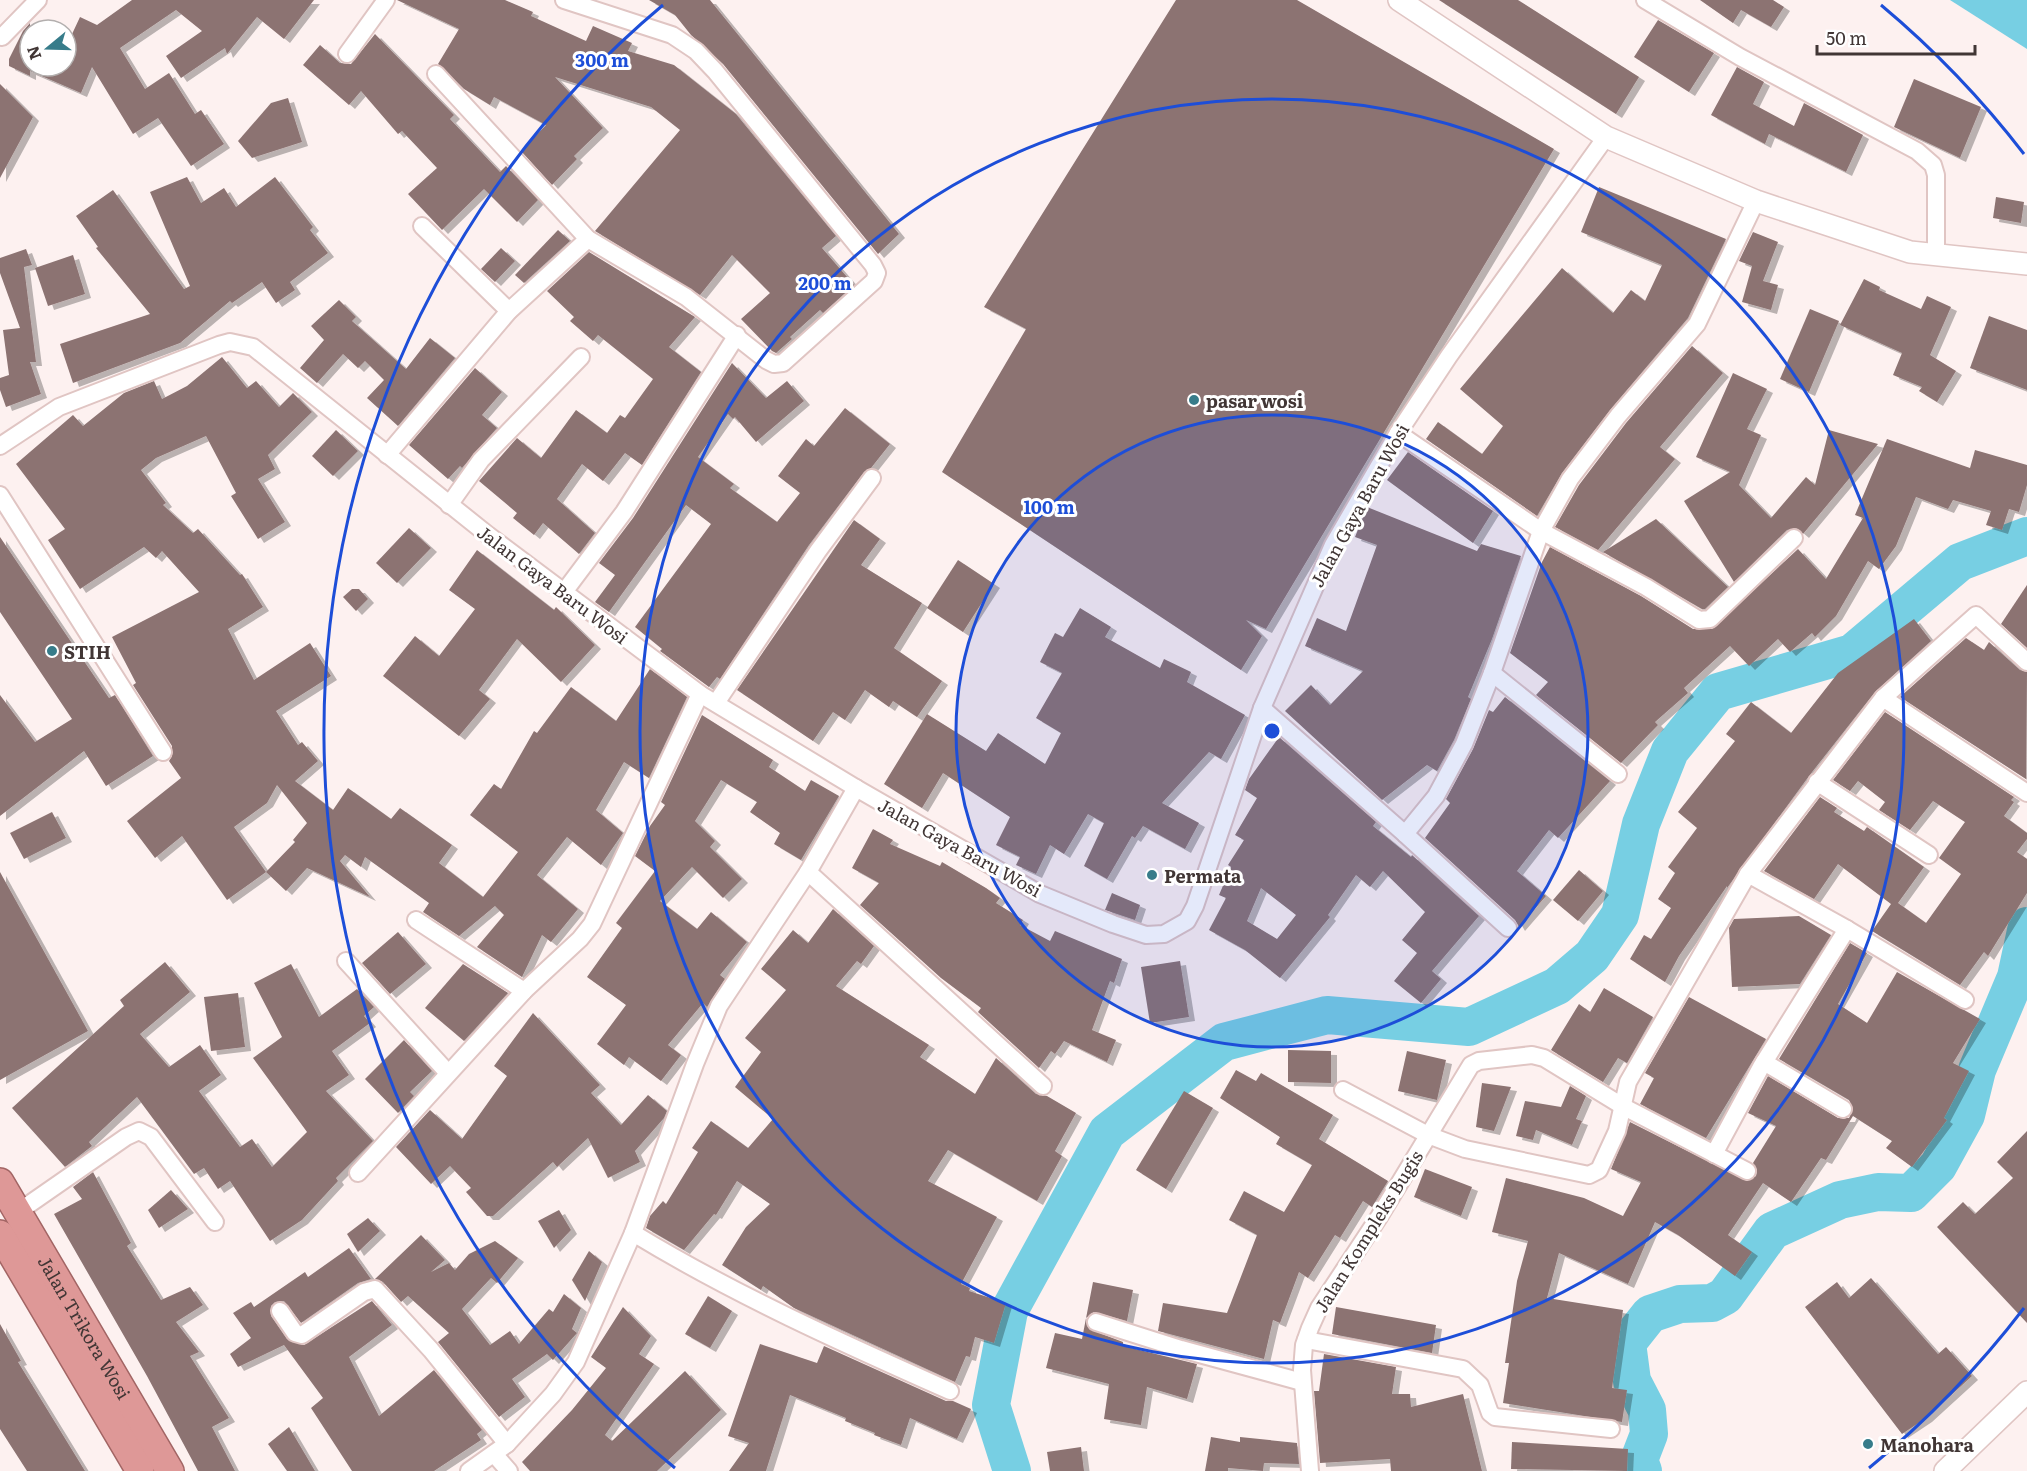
<svg xmlns="http://www.w3.org/2000/svg" width="2027" height="1471" viewBox="0 0 2027 1471" font-family="Literata,serif">
<style>
.water{fill:#77cfe3}
.lines{fill:none;stroke-linecap:round;stroke-linejoin:round}
.river{stroke:#77cfe3;stroke-width:38}
.building{fill:#8c7372;fill-rule:evenodd;filter:url(#shadow)}
.minor-casing{stroke:#e0c5c3;stroke-width:20}
.tertiary-casing{stroke:#e0c5c3;stroke-width:24}
.trunk-casing{stroke:#a26564;stroke-width:30}
.minor{stroke:#fff;stroke-width:16}
.tertiary{stroke:#fff;stroke-width:21}
.trunk{stroke:#de9897;stroke-width:27}
.ring{fill:none;stroke:#1d4ed8;stroke-width:3}
.poi-dot{fill:#377c8a;stroke:#fff;stroke-width:2}
.labels{text-anchor:middle;dominant-baseline:central;stroke-width:6;stroke-linejoin:round;paint-order:stroke}
.poi-label{font-size:18px;font-weight:bold;fill:#413635;stroke:#fff;text-anchor:start}
.street-label{font-size:18px;fill:#413635;stroke:#fff}
.centre{fill:#1d4ed8;stroke:#fff;stroke-width:3}
.ring-label{font-size:18px;text-anchor:middle;font-weight:bold;fill:#1d4ed8;stroke:#fff;stroke-width:6;stroke-linejoin:round;paint-order:stroke}
</style>
<defs>
<filter id="shadow"><feDropShadow dx="6" dy="4" stdDeviation="0" flood-color="#0004"/></filter>
</defs>
<rect width="100%" height="100%" fill="#fdf1f0"/>
<!-- water -->
<path class="water" d="M1950 0H2027V49Z"/>
<g class="lines">
<!-- river -->
<g class="river">
<path d="M1012 1471 991 1405 1009 1311 1107 1132 1224 1042 1327 1015 1469 1027 1557 986 1592 956 1620 915 1641 824 1670 751 1718 692 1852 653 1960 562 2027 536"/>
<path d="M1643 1471 1639 1460 1649 1434 1647 1410 1632 1381 1627 1343 1650 1314 1680 1304 1712 1303 1725 1296 1772 1231 1840 1200 1878 1192 1911 1193 1938 1166 1966 1115 1977 1070 2016 977 2027 926"/>
</g>
</g>
<!-- building -->
<g class="building">
<path d="M132 0H314L284 39 257 17 227 54 225 48 181 78 166 56 202 31 176 10 120 48 145 89 169 73 195 114 201 110 224 144 191 166 158 118 133 134 92 67 81 93 30 71V76L9 66V59L23 31 30 23V66H66V47L80 17 97 25Z"/>
<path d="M397 0H505L533 12 531 16 586 41 593 26 632 43 628 51 674 65 736 114 836 236 822 248 854 285 823 313 820 310 790 337 792 339 776 353 772 351 741 319 770 293 732 255 700 295 595 231 680 130 651 107 555 77 603 128 574 156 577 159 552 185 521 151 546 125 494 97 490 105 464 89 438 64 459 29Z"/>
<path d="M649 0H710L899 234 878 254 723 64 691 35 675 15Z"/>
<path d="M1176 0H1297L1554 149 1266 629 1246 620 1262 636 1241 670 942 472 1026 329 984 307Z"/>
<path d="M1439 0H1518L1639 77 1616 114Z"/>
<path d="M1700 0H1773L1784 7 1771 27 1741 10 1733 23Z"/>
<path d="M1658 20 1714 53 1689 92 1634 57Z"/>
<path d="M375 34 454 115 450 119 500 172 506 166 538 200 517 222 484 189 442 230 408 194 437 168 402 131 398 134 361 91 349 105 303 65 320 45 340 63 351 64Z"/>
<path d="M1737 67 1764 82 1753 104 1794 126 1804 103 1863 135 1846 172 1769 134 1765 144 1711 115Z"/>
<path d="M1914 79 1981 107 1960 158 1894 127Z"/>
<path d="M0 84 33 117 0 178Z"/>
<path d="M288 98 302 142 252 158 238 141 271 103Z"/>
<path d="M187 177 201 203 224 188 236 207 275 177 313 227 310 230 328 253 290 282 295 290 276 303 262 282 232 303 230 301 180 343 73 383 60 344 150 314 96 248 98 247 76 216 113 190 184 289 190 286 150 192Z"/>
<path d="M1599 187 1726 239 1688 318 1610 410 1562 473 1537 516 1426 439 1438 422 1482 454 1503 426 1460 389 1562 268 1613 313 1631 290 1645 301 1662 265 1581 232Z"/>
<path d="M1996 197 2024 202 2021 223 1993 218Z"/>
<path d="M558 230 570 241 524 283 515 275Z"/>
<path d="M1753 232 1778 242 1763 281 1778 285 1771 310 1742 302 1752 266 1739 261Z"/>
<path d="M501 248 515 261 495 282 481 269Z"/>
<path d="M26 249 32 265 24 267 36 362H30L41 394 6 407 0 390V378L9 375 3 330 20 328 0 273V258Z"/>
<path d="M589 252 695 317 669 347 701 372 642 465 625 453 603 481 582 464 557 499 595 533 579 554 543 523 534 535 513 518 517 513 479 481 517 438 541 458 576 410 607 433 620 415 625 418 653 379 598 335 593 341 570 321 574 317 547 291Z"/>
<path d="M73 255 85 294 48 306 35 268Z"/>
<path d="M1864 279 1880 287 1879 290 1921 309 1927 296 1951 307 1930 355 1956 371 1937 402 1919 391 1922 387 1893 375 1902 353 1840 325Z"/>
<path d="M339 300 356 317 352 321 406 369 430 338 455 358 398 426 367 398 384 380 365 361 358 368 343 354 317 383 300 368 324 340 311 326Z"/>
<path d="M1810 309 1839 321 1809 392 1780 379Z"/>
<path d="M1989 316 2027 330V390L1970 368Z"/>
<path d="M1692 346 1723 373 1660 447 1675 459 1598 550 1555 527 1579 485 1626 423Z"/>
<path d="M222 357 247 388 256 381 279 407 293 393 312 412 268 455 275 469 258 479 285 522 258 539 231 496 236 493 206 436 156 458 141 470 166 503 163 505 193 533 198 529 240 575 242 574 263 607 228 629 254 680 310 643 331 676 276 711 298 745 302 742 318 761 295 781 333 810 348 788 391 819 400 808 452 845 439 863 483 897 518 852 470 815 494 784 501 789 534 731 537 733 571 687 616 721 650 669 687 697 649 778 624 762 596 810 623 833 601 865 567 837 537 875 578 909 551 942 542 935 522 977 477 947 504 915 495 906 459 936 423 912 429 903 365 857 361 867 345 855 340 861 370 897 307 868 286 891 266 872 227 900 182 836 155 858 127 821 181 778 169 761 172 756V746L133 685 136 683 112 637 199 592 162 551 156 558 144 547 80 589 48 540 65 529 16 464 73 415 83 426 124 393 154 381 162 399 187 386ZM277 785 307 823 293 840 295 842 266 872 234 827 267 803Z"/>
<path d="M732 363 766 398 787 381 804 401 756 442 735 417 733 419 728 414 698 457 734 484 730 488 777 522 800 493 778 476 806 439 814 446 845 408 890 444 871 468 864 472 809 545 720 679 717 677 709 687 660 651 662 649 635 627 711 524 686 505 609 612 595 602 615 575 599 563 633 518Z"/>
<path d="M475 368 502 392 482 415 497 428 462 468 460 466 448 479 409 445Z"/>
<path d="M1733 373 1767 389 1747 429 1761 435 1739 485 1771 518 1806 477 1815 485 1829 430 1878 444 1803 534 1796 528 1787 530 1734 582 1684 501 1730 472 1696 457Z"/>
<path d="M336 430 358 451 333 476 312 456Z"/>
<path d="M1887 439 1970 468 1975 450 2027 465V485L2019 512 2009 509 2002 530 1986 525 1991 511 1953 500 1948 509 1916 497 1896 546 1879 569 1868 561 1836 616 1815 637 1812 633 1790 652 1778 639 1749 666 1730 646 1684 688 1688 693 1655 722 1658 725 1621 763 1536 695 1548 682 1510 653 1542 562 1550 547 1641 596 1693 629H1712L1798 549 1826 579 1863 518 1855 515Z"/>
<path d="M1408 452 1493 511 1473 543 1387 480Z"/>
<path d="M1367 507 1477 551 1481 544 1521 556 1492 639 1468 697 1471 699 1454 740 1437 771 1427 765 1382 800 1285 711 1311 685 1330 705 1363 671 1305 646 1317 618 1346 631 1377 545 1355 537Z"/>
<path d="M1656 519 1728 587 1705 609H1702L1603 552Z"/>
<path d="M854 520 880 539 861 565 922 603 894 648 942 681 917 717 893 701 889 707 865 690 845 720 833 712 813 741 737 690Z"/>
<path d="M409 528 431 548 397 583 376 563Z"/>
<path d="M0 537 109 698 115 695 153 756 106 786 84 751 0 816V695L35 742 72 719 0 612Z"/>
<path d="M477 550 554 610 556 607 595 645 561 682 517 639 479 690 490 699 459 736 383 676 415 636 439 656 475 609 449 590Z"/>
<path d="M958 560 994 584 963 632 927 608Z"/>
<path d="M2027 585V648L2001 624Z"/>
<path d="M352 589H359L368 599 356 611 343 597Z"/>
<path d="M1080 608 1111 627 1105 637 1160 668 1164 659 1191 672 1187 682 1245 715 1221 759 1209 752 1162 803 1199 823 1185 849 1143 826 1135 838 1132 836 1107 879 1084 866 1104 823 1088 814 1064 854 1050 845 1036 874 1016 865 1020 857 996 845 1010 817 943 773 922 808 884 784 927 714 986 751 998 733 1045 764 1061 733 1036 718 1062 673 1040 662 1055 633 1063 637Z"/>
<path d="M1914 619 1931 641 1875 692 1809 776 1727 888V886L1679 956 1665 982 1630 959 1644 935 1651 939 1671 908 1658 899 1675 873 1668 867 1697 828 1678 812 1735 741 1726 734 1751 702 1791 733 1838 673Z"/>
<path d="M1966 638 1984 650 1989 642 2020 670 2027 672 2026 779 1900 697Z"/>
<path d="M1505 697 1610 781 1558 838 1549 830 1517 871 1546 896 1519 927 1515 920 1425 838 1450 803 1446 799 1473 749 1489 710 1493 712Z"/>
<path d="M1885 712 2014 797 2011 800 2014 802 2004 816 2027 833V839L2017 852 2027 859V893L1988 956 1984 952 1960 985 1872 931 1891 904 1838 864 1814 899 1764 871 1820 797 1837 808 1834 812 1864 831 1867 827 1924 867 1898 903 1926 923 1961 874 1939 858 1965 822 1933 801 1910 830 1879 810 1885 802 1858 781 1850 791 1833 780Z"/>
<path d="M702 715 773 760 769 767 805 791 811 780 839 796 801 860 774 844 780 833 750 812 757 802 721 780 695 821 715 841 710 847 742 879 723 898 692 867 660 901 697 929 711 912 747 942 720 975 725 979 707 1007 703 1003 668 1045 681 1055 661 1081 629 1057 624 1065 597 1044 626 1005 587 977 622 928 616 923 655 871 635 856 650 826 665 805 661 802Z"/>
<path d="M1279 737 1376 822 1373 826 1411 857 1412 855 1479 916 1432 971 1441 979 1421 1003 1394 981 1417 953 1402 940 1425 912 1383 871 1370 887 1356 875 1328 915 1330 917 1280 978 1245 950 1209 930 1226 898 1219 895 1231 867 1228 865 1244 840 1235 835 1257 798 1245 790 1249 779ZM1261 888 1296 915 1277 939 1247 921Z"/>
<path d="M52 812 66 838 24 859 10 833Z"/>
<path d="M873 829 893 840 890 844 940 866 942 862 986 888 1000 898 996 903 1023 920 1020 925 1050 941 1055 931 1122 959 1114 983 1110 981 1092 1030 1116 1040 1107 1062 1064 1041 1055 1054 1051 1051 1039 1068 978 1012 981 1008 941 978 860 905 879 883 852 868Z"/>
<path d="M1579 870 1603 891 1578 921 1553 900Z"/>
<path d="M0 872 88 1031 0 1080Z"/>
<path d="M1112 893 1140 905 1135 920 1105 910Z"/>
<path d="M833 909 874 946 861 964 857 961 836 986 929 1045 920 1057 975 1094 996 1058 1036 1094 1047 1096 1076 1113 1055 1151 1062 1156 1037 1201 948 1150 928 1181 997 1217 961 1284 970 1288 969 1291 1006 1303 994 1343 975 1337 970 1357 966 1356 955 1382 794 1308 763 1286 761 1290 722 1265 746 1227 770 1204 737 1181 716 1215 714 1214 684 1250 646 1228 650 1216 663 1201 666 1204 698 1152 692 1148 711 1121 748 1148 773 1119 735 1087 761 1052 745 1038 786 990 761 969 793 930 808 943Z"/>
<path d="M1799 916 1831 935 1800 984 1732 987 1729 928 1734 919Z"/>
<path d="M398 932 426 964 390 994 362 963Z"/>
<path d="M1850 943 1867 953 1838 1004 1867 1023 1897 972 1980 1019 1953 1063 1969 1071 1944 1118 1947 1120 1912 1167 1886 1148 1892 1141 1853 1116 1826 1160 1821 1158 1791 1202 1763 1183 1728 1235 1752 1252 1735 1276 1678 1235 1655 1222 1628 1284 1559 1253 1547 1298 1623 1310 1612 1388 1627 1390 1622 1422 1503 1403 1509 1363H1505L1517 1281 1528 1241 1492 1232 1506 1178 1584 1198 1623 1216 1641 1182 1611 1169 1630 1122 1747 1181 1756 1176 1757 1170 1753 1163 1776 1126 1748 1113 1768 1076 1838 1118H1849L1853 1109 1849 1100 1779 1059Z"/>
<path d="M1180 961 1189 1017 1150 1023 1141 967Z"/>
<path d="M165 962 190 992 140 1034 169 1067 200 1045 221 1075 199 1091 240 1147 252 1139 272 1167 307 1132 253 1058 282 1037 254 983 291 964 319 1017 357 989 374 1007 364 1016 370 1023 332 1051 349 1075 326 1091 373 1141 336 1178 338 1181 302 1220 270 1241 230 1181 218 1189 204 1168 194 1174 137 1097 89 1142 92 1146 65 1167 12 1108 124 1006 120 1000Z"/>
<path d="M463 964 508 993 464 1041 425 1008Z"/>
<path d="M1604 988 1653 1017 1627 1063 1618 1058 1603 1082 1551 1050 1579 1004 1590 1012Z"/>
<path d="M238 993 245 1047 211 1051 204 997Z"/>
<path d="M1689 997 1766 1039 1706 1138 1640 1104 1654 1078 1645 1073Z"/>
<path d="M533 1013 600 1085 591 1093 621 1125 648 1095 667 1111 664 1118 635 1151 640 1162 608 1178 588 1138 557 1167 553 1162 493 1216H487L466 1192 471 1188 450 1166 431 1184 396 1147 430 1110 462 1139 507 1076 494 1066Z"/>
<path d="M404 1040 432 1071 410 1092 414 1096 398 1113 365 1079Z"/>
<path d="M1288 1050 1331 1051V1083L1288 1082Z"/>
<path d="M1407 1051 1446 1060 1437 1100 1398 1091Z"/>
<path d="M1236 1070 1256 1081 1261 1073 1333 1115 1319 1139 1388 1181 1372 1207 1363 1201 1340 1238 1335 1235 1308 1278 1299 1272 1280 1323 1273 1320 1264 1359 1158 1331 1163 1303 1227 1313 1257 1235 1229 1220 1244 1191 1284 1212 1312 1165 1276 1144 1280 1137 1220 1098Z"/>
<path d="M1482 1083 1511 1087 1494 1131 1476 1127Z"/>
<path d="M1570 1086 1586 1096 1576 1119 1582 1121 1572 1145 1536 1130 1533 1140 1516 1136 1525 1101 1561 1107Z"/>
<path d="M1184 1091 1213 1108 1166 1189 1136 1170Z"/>
<path d="M2027 1131V1323L1937 1227 1963 1202 1975 1214 2013 1178 1997 1162Z"/>
<path d="M1425 1169 1472 1187 1461 1216 1414 1197Z"/>
<path d="M93 1172 131 1243 127 1246 161 1300 190 1287 203 1305 176 1322 199 1352 190 1356 229 1418 212 1427 235 1471H198L147 1376 54 1214 82 1199 73 1187Z"/>
<path d="M171 1190 188 1209 159 1228 148 1210Z"/>
<path d="M559 1210 571 1230 554 1248 538 1221Z"/>
<path d="M368 1218 380 1231 358 1252 347 1234Z"/>
<path d="M421 1235 445 1260 431 1272 449 1263 455 1270 469 1254 495 1241 518 1258 497 1283 491 1278 462 1309 490 1345 510 1331 519 1344 549 1309 553 1312 564 1294 581 1308 572 1329 577 1333 553 1360 547 1354 512 1379 525 1397 499 1417 438 1342 449 1333 408 1296 401 1302 383 1282 375 1279Z"/>
<path d="M349 1248 371 1279 358 1283 301 1323 284 1301 275 1302 271 1306V1316L287 1339 304 1345 372 1301 392 1325 349 1357 379 1416 434 1370 482 1430 477 1434 481 1440 434 1471H352L311 1408 323 1398 284 1345 238 1367 230 1354 251 1338 233 1313 251 1302 254 1307 305 1272 308 1277Z"/>
<path d="M589 1251 602 1262 585 1301 572 1280Z"/>
<path d="M1871 1278 1938 1354 1946 1347 1972 1376 1926 1418 1902 1434 1805 1307 1837 1282 1849 1298Z"/>
<path d="M1093 1282 1133 1290 1127 1321 1094 1312 1086 1318 1089 1329 1123 1342V1346L1197 1364 1187 1399 1147 1387 1141 1425 1104 1419 1109 1384 1046 1368 1055 1333 1082 1339Z"/>
<path d="M708 1296 732 1311 710 1348 685 1334Z"/>
<path d="M623 1307 651 1336 639 1354 654 1364 605 1435 612 1441 685 1371 721 1410 657 1471H530L522 1462 572 1410 606 1368 591 1357Z"/>
<path d="M1336 1307 1436 1325 1432 1353 1332 1334Z"/>
<path d="M0 1324 21 1361 18 1362 85 1471H27L0 1429Z"/>
<path d="M760 1344 817 1363 824 1346 946 1401H953L971 1409 957 1439 910 1418 901 1445 874 1435 875 1433 845 1421 846 1418 790 1395 766 1471H729L749 1443 728 1436Z"/>
<path d="M1324 1354 1396 1367 1392 1394H1410L1411 1407 1463 1394 1482 1471H1391L1390 1459 1320 1463 1314 1391H1319Z"/>
<path d="M289 1427 315 1471H287L268 1444Z"/>
<path d="M1211 1437 1240 1442V1437L1297 1443 1299 1464 1264 1463 1263 1471 1228 1468V1471H1205Z"/>
<path d="M1512 1442 1628 1449 1627 1471 1511 1469Z"/>
<path d="M1081 1447 1084 1471H1050L1047 1452Z"/>
</g>
<g class="lines">
<defs>
<g id="minor">
<path d="M1645 0 1740 57 1917 151 1933 165 1936 175V256"/>
<path d="M2 37 38 0"/>
<path d="M347 54 386 0"/>
<path d="M436 74 588 239 686 297 766 360 774 364 783 363 874 281 877 273 873 265 715 71 696 51 672 35 564 0"/>
<path d="M422 226 509 311"/>
<path d="M1398 433 1541 531 1646 587 1699 620 1710 619 1794 538"/>
<path d="M0 446 59 407 219 345 230 342 253 347 488 535 700 694 856 788 1040 894 1113 924 1146 935 1164 934 1187 921 1195 906 1262 708 1333 545 1398 433 1449 356 1606 137"/>
<path d="M387 455 509 311 588 239"/>
<path d="M0 495 163 752"/>
<path d="M449 505 481 460 581 357"/>
<path d="M564 592 624 512 737 335"/>
<path d="M1492 673 1618 774"/>
<path d="M1883 698 1976 615 2027 662"/>
<path d="M716 703 818 551 872 478"/>
<path d="M1262 708 1405 834"/>
<path d="M1817 782 1929 855"/>
<path d="M808 872 1043 1086"/>
<path d="M1748 874 1847 929 1965 1000"/>
<path d="M416 920 524 991"/>
<path d="M1508 928 1405 834 1436 796 1464 744 1492 673 1541 531 1570 479 1618 416 1697 324 1756 201"/>
<path d="M346 961 448 1073"/>
<path d="M1764 1062 1843 1109"/>
<path d="M1343 1090 1428 1135 1465 1149 1589 1175 1599 1170 1617 1131 1628 1082 1748 874 1883 698 2027 793"/>
<path d="M1714 1154 1761 1067 1847 929"/>
<path d="M358 1173 524 991 580 939 592 924 700 694"/>
<path d="M18 1212 126 1137 139 1131 151 1137 215 1222"/>
<path d="M633 1233C735 1295 842 1343 950 1391"/>
<path d="M280 1311 295 1333 302 1335 364 1292 375 1289 431 1350 507 1444"/>
<path d="M1096 1322 1181 1349 1302 1382"/>
<path d="M1306 1340 1463 1369 1480 1385 1490 1413 1495 1417 1611 1429"/>
<path d="M494 1454 509 1471"/>
<path d="M469 1471 507 1444 553 1394 576 1362 633 1233 695 1064 719 1006 808 872 856 788"/>
<path d="M1310 1471 1302 1370 1304 1345 1310 1328 1319 1308 1379 1217 1471 1065 1479 1061 1532 1055 1544 1058 1624 1107 1747 1171"/>
</g>
<g id="tertiary">
<path d="M1399 0 1606 137 1756 201 1910 252 2027 264"/>
<path d="M1945 1471 2027 1392"/>
</g>
<g id="trunk">
<path id="s1" d="M0 1182 170 1471"/>
<path d="M0 1234 140 1471"/>
</g>
</defs>
<!-- minor casing -->
<use href="#minor" class="minor-casing"/>
<!-- tertiary casing -->
<use href="#tertiary" class="tertiary-casing"/>
<!-- trunk casing -->
<use href="#trunk" class="trunk-casing"/>
<!-- minor -->
<use href="#minor" class="minor"/>
<!-- tertiary -->
<use href="#tertiary" class="tertiary"/>
<!-- trunk -->
<use href="#trunk" class="trunk"/>
</g>
<!-- distance rings -->
<circle cx="1272" cy="731" r="316" fill="#1d4ed8" fill-opacity=".12"/>
<g class="ring">
<circle cx="1272" cy="731" r="316"/>
<circle cx="1272" cy="731" r="632"/>
<path d="M2024 1308A948 948 0 0 1 1869 1468M675 1468A948 948 0 0 1 663 5M1881 5A948 948 0 0 1 2024 154"/>
</g>
<!-- markers -->
<g class="poi-dot">
<circle cx="1194" cy="400" r="6"/>
<circle cx="52" cy="651" r="6"/>
<circle cx="1152" cy="875" r="6"/>
<circle cx="1868" cy="1444" r="6"/>
</g>
<g class="labels">
<!-- poi labels -->
<g class="poi-label">
<text x="1206" y="400">pasar wosi</text>
<text x="64" y="651">STIH</text>
<text x="1164" y="875">Permata</text>
<text x="1880" y="1444">Manohara</text>
</g>
<!-- street labels -->
<g class="street-label">
<text transform="translate(1359 505) rotate(-61)">Jalan Gaya Baru Wosi</text>
<text transform="translate(553 584) rotate(37)">Jalan Gaya Baru Wosi</text>
<text transform="translate(960 847) rotate(29)">Jalan Gaya Baru Wosi</text>
<text transform="translate(1368 1231) rotate(-58)">Jalan Kompleks Bugis</text>
<text stroke="none"><textPath href="#s1" startOffset="168">Jalan Trikora Wosi</textPath></text>
</g>
</g>
<circle cx="1272" cy="731" r="9" class="centre"/>
<g class="ring-label">
<text x="602" y="67">300 m</text>
<text x="825" y="290">200 m</text>
<text x="1049" y="514">100 m</text>
</g>
<!-- north arrow -->
<g transform="translate(48 48) rotate(251)"><circle r="28" fill="#ffffff" stroke="#b3afae" stroke-width="1.5"/>
<path d="M0-4.5L10 22L0 15L-10 22Z" fill="#377c8a"/>
<text y="-9" font-size="16" font-weight="bold" text-anchor="middle" fill="#413635">N</text>
</g>
<!-- scale -->
<path d="M1817 45v9h158v-9" fill="none" stroke="#413635" stroke-width="3"/>
<text x="1826" y="45" font-size="18" fill="#413635" stroke="#ffffff" stroke-width="4.5" paint-order="stroke">50 m</text>
</svg>
